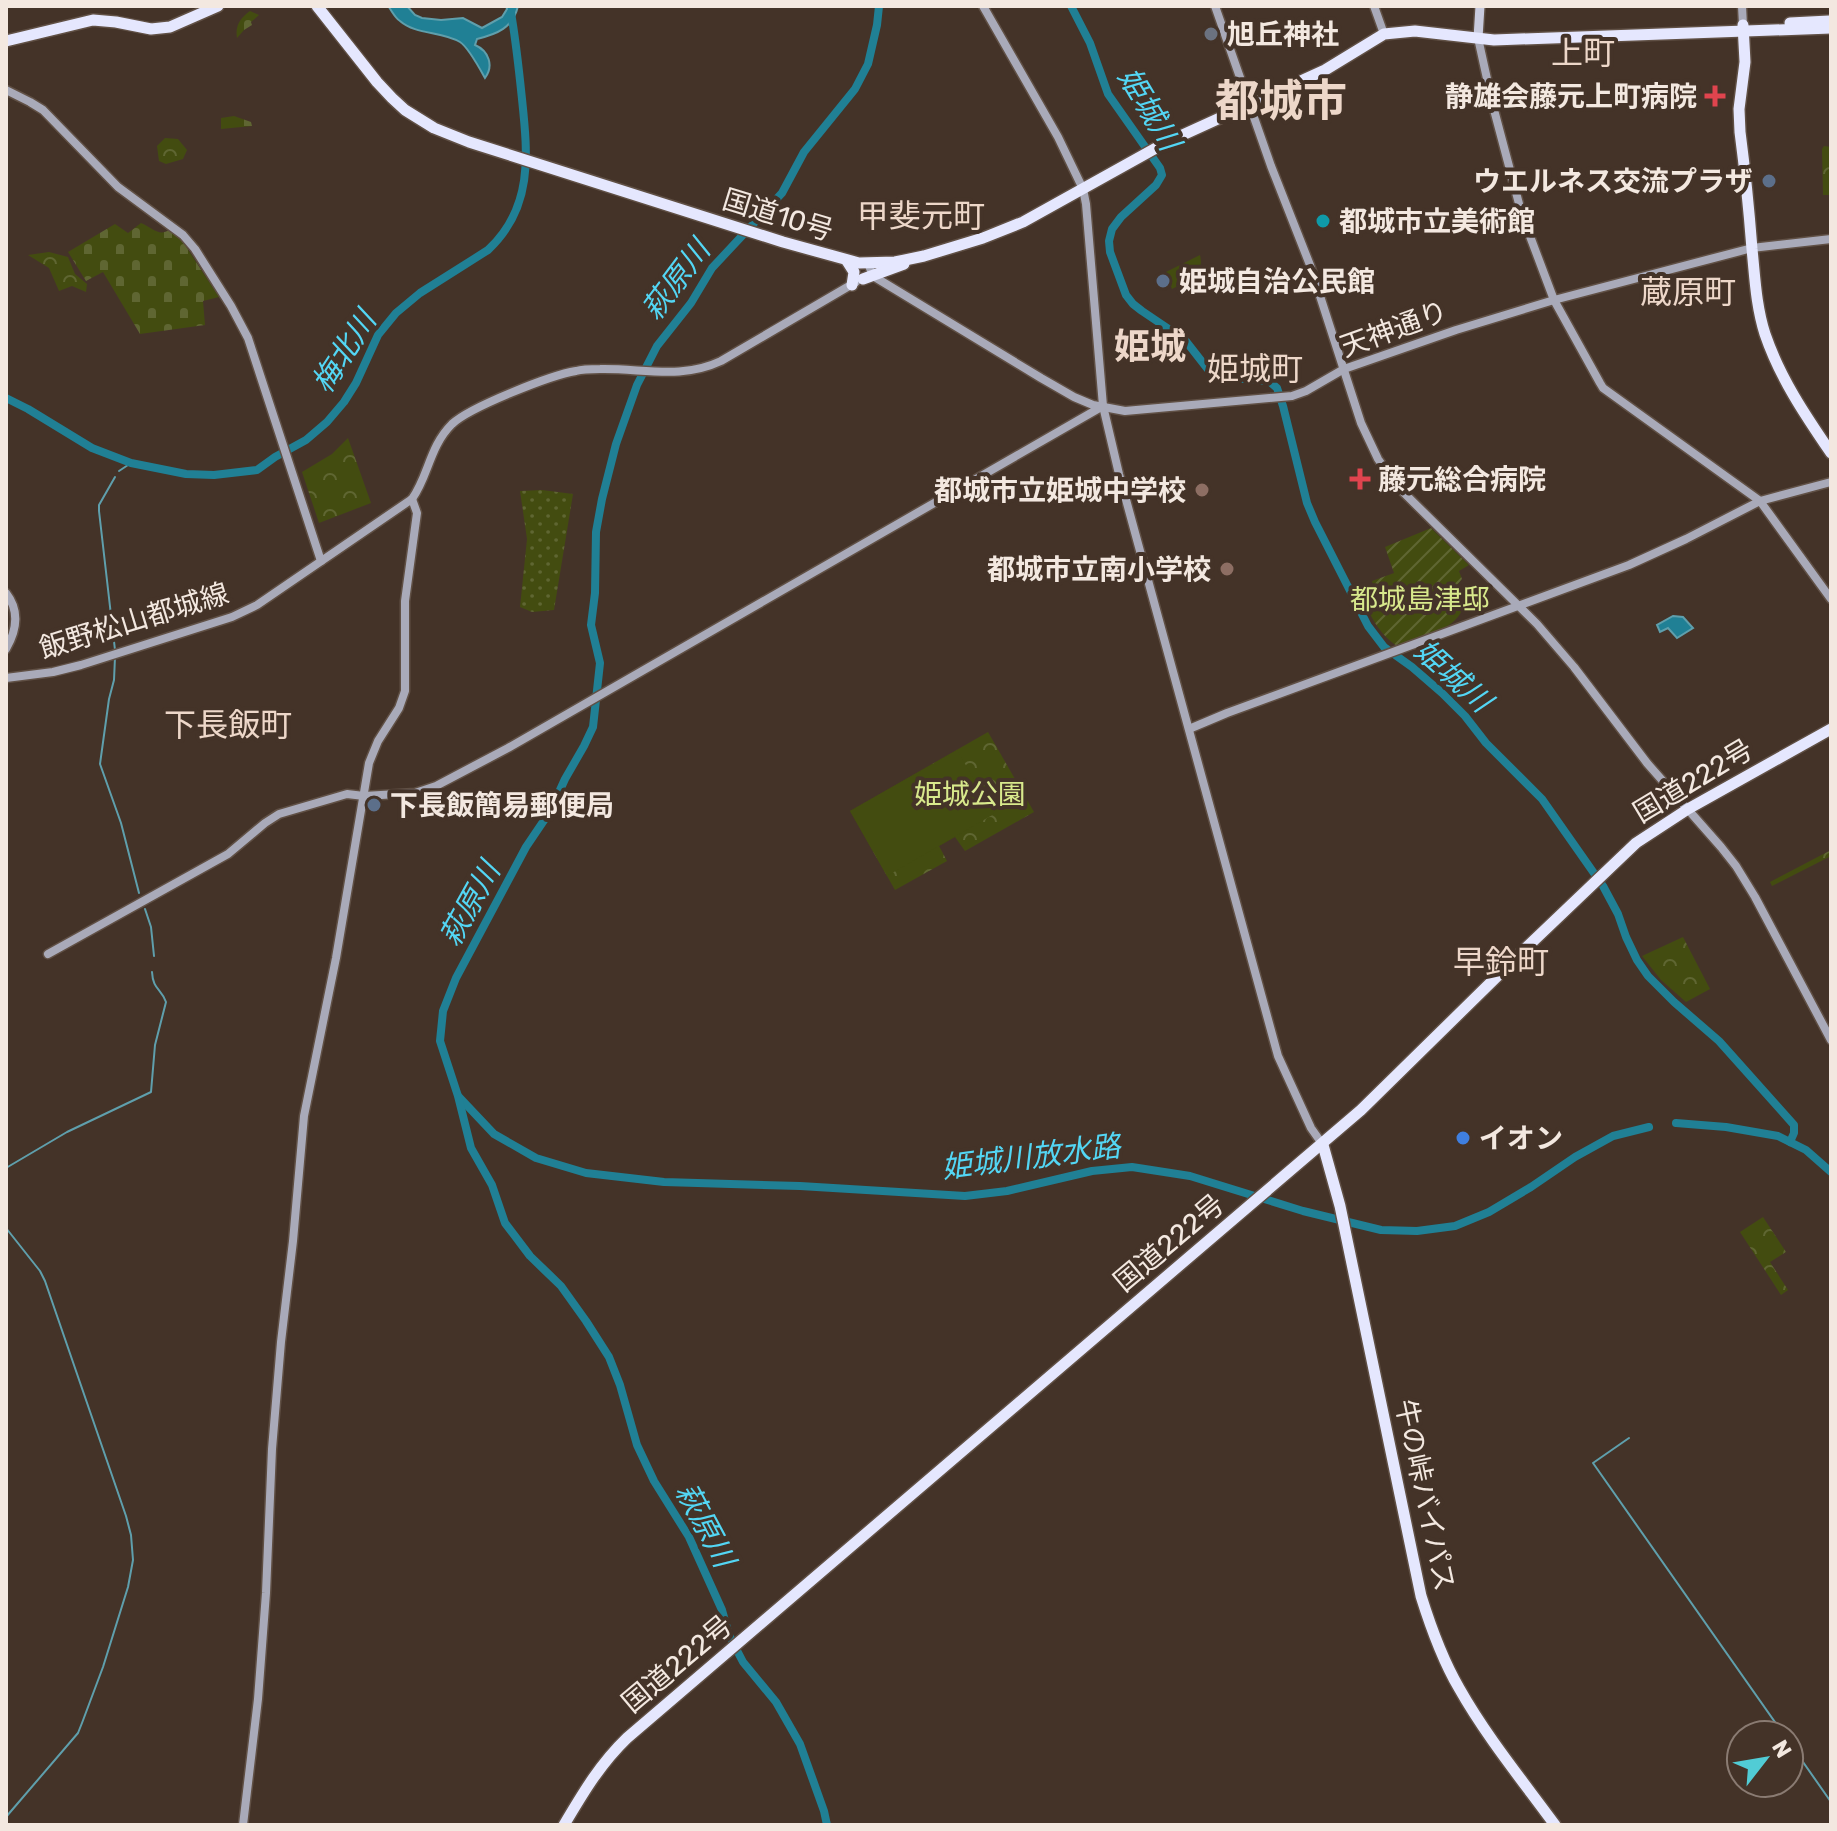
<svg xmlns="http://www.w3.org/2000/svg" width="1837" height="1831" viewBox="0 0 1837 1831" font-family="Rubik,'Noto Sans JP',sans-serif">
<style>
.grass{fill:url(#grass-dots)}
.forest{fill:url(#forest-crowns)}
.cemetery{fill:url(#cemetery-stones)}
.garden{fill:url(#garden-furrows)}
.pitch{fill:#434c10}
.water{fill:#208095;stroke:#5f9fac;stroke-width:2}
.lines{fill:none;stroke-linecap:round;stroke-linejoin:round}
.stream{stroke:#5f9fac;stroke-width:2}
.river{stroke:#208095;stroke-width:8}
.secondary-casing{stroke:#605045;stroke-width:11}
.primary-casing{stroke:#605045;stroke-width:12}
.highway-casing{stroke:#605045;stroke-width:14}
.secondary{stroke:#a9aab9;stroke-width:8}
.primary{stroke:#c8cadd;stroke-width:9}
.highway{stroke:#e5e7fe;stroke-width:11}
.worship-dot{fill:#6b7280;stroke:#443328;stroke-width:3}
.health-dot{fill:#e0444e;stroke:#443328;stroke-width:3}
.service-dot{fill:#5c6f8a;stroke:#443328;stroke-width:3}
.culture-dot{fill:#0f9aa8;stroke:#443328;stroke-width:3}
.education-dot{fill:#8d6e63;stroke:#443328;stroke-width:3}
.shop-dot{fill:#3f7fe0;stroke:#443328;stroke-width:3}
.labels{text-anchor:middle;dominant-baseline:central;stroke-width:8;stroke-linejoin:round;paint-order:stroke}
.poi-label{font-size:28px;font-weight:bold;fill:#f3e8e0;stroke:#443328;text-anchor:start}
.street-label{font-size:28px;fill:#f3e8e0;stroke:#443328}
.park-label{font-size:28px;fill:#d8e98c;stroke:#443328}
.water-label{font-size:30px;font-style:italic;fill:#53d6f4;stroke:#443328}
.quarter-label{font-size:32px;fill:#edd7c9;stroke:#443328}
.district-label{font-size:36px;font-weight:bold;fill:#edd7c9;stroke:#443328}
.town-label{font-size:44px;font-weight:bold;fill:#edd7c9;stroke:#443328}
</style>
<defs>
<pattern id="grass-dots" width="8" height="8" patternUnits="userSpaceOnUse" patternTransform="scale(2)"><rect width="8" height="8" fill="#434c10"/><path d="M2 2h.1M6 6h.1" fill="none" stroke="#5f6632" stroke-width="1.8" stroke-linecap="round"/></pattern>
<pattern id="forest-crowns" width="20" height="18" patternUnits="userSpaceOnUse" patternTransform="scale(2)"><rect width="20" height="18" fill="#434c10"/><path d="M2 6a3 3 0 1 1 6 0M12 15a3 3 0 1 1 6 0" fill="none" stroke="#5f6632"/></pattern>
<pattern id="cemetery-stones" width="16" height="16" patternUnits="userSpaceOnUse" patternTransform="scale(2)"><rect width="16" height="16" fill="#434c10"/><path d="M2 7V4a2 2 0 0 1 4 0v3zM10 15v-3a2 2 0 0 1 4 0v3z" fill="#5f6632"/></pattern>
<pattern id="garden-furrows" width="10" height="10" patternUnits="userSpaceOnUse" patternTransform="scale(2)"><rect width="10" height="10" fill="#434c10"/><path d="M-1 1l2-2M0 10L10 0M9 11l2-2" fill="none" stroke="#5f6632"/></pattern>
</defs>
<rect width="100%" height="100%" fill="#443328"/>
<!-- grass -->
<path class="grass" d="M542 490 573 494 554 610 532 612 520 607 527 539 520 491Z"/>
<!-- forest -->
<g class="forest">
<path d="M165 138 178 139 187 150 183 159 166 164 159 161 157 146Z"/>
<path d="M1824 146 1831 147V195H1823L1822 149Z"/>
<path d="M49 252 68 257 75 274 87 284 86 292 72 286 59 291 49 268 28 255Z"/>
<path d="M1200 255C1205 276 1188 281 1172 289L1166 272Z"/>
<path d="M348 438 371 503 319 523 302 472 332 454Z"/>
<path d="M988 732 1034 812 965 851 955 837 939 846 947 861 895 890 850 811Z"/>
<path d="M1831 850V856L1772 886 1770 882Z"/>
<path d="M1683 937 1710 989 1686 1002 1661 980 1642 956Z"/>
<path d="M1763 1217 1786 1252 1770 1262 1788 1290 1781 1295 1740 1232Z"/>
</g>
<!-- cemetery -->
<g class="cemetery">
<path d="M250 11 259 15 251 22 252 25 244 30 237 38C235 26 240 18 250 11Z"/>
<path d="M234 116 251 122 252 126 221 129V118Z"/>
<path d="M141 223C151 227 159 237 169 230L183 242 219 297 203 301 205 325 140 334 103 272 86 281 68 252 115 224 128 233Z"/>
</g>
<!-- garden -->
<path class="garden" d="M1431 528 1469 565 1459 571 1462 579 1458 584 1463 593 1456 599 1463 608C1454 632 1418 638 1397 646 1378 633 1371 616 1361 596L1374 589 1372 581 1394 573 1385 547Z"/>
<!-- pitch -->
<path class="pitch" d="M957 750 994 814 887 876 850 811Z"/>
<!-- water -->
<g class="water">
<path d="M388 6H407L415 15 422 18 441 20 463 18 482 28 502 17 507 9 506 6H518C513 28 497 34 477 39L475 45C489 51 494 66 485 78 480 69 468 47 460 42 442 31 416 35 400 21 395 18 392 11 388 6Z"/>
<path d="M1673 616 1683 617 1693 628 1677 638 1668 628 1660 632 1657 625Z"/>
</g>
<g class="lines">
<!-- stream -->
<g class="stream">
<path d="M119 471 131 463"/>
<path d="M115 650 99 511V505L115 477"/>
<path d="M115 657 114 680 109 699 100 764 121 823 139 893"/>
<path d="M145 909 151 927 154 956"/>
<path d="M6 1168 67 1132 151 1092 155 1045 166 1002C161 988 153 990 152 972"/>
<path d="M6 1228 40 1271 45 1281 126 1516 131 1535 133 1560 128 1587 103 1667 82 1723 78 1733 6 1817"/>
<path d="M1629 1438 1593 1463 1784 1735"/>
<path d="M1789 1742 1831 1802"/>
</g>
<!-- river -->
<g class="river">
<path d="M1071 6 1090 43 1108 94 1160 168 1162 175 1156 185 1121 217 1112 229 1109 241 1110 252 1126 295 1133 304 1142 311 1185 340 1210 372 1220 377 1269 381 1277 388 1283 406 1307 503 1315 522 1368 626 1384 647 1412 667 1442 693 1465 716 1486 743 1542 799 1603 886 1618 914 1626 937 1637 960 1648 976 1674 1002 1719 1041 1794 1125V1133L1790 1142"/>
<path d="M6 398 28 409 92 448 131 463 186 474 214 475 257 470 275 457 306 440 327 422 344 402 356 383 378 335 396 313 420 293 488 250C533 208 528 156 522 99 519 70 516 41 511 13"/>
<path d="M459 1097 494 1134 536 1158 586 1173 664 1182 800 1186 965 1196 1007 1191 1092 1171 1132 1167 1190 1176 1303 1211 1381 1230 1417 1231 1455 1226 1489 1212 1531 1187 1575 1157 1613 1136 1649 1127"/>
<path d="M1676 1123 1726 1127 1778 1136 1806 1150 1831 1172"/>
<path d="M827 1825 824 1811 800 1744 776 1702 743 1662 729 1635 722 1610 689 1537 654 1481 637 1445 620 1385 609 1357 586 1321 561 1286 530 1256 505 1223 492 1185 471 1148 458 1096 440 1041 443 1011 456 978 526 847 551 810 565 779 584 746 593 727 600 663 591 625 595 593 596 532 602 499 616 444 637 385 657 346 691 303 712 268 782 193 804 152 855 89 868 64 877 25 879 6"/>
</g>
<defs>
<g id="secondary">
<path d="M983 6 1058 137 1083 189 1086 204 1103 406 1119 474 1278 1056 1311 1128 1323 1145"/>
<path d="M1215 6 1271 166 1310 265 1361 423 1378 459 1398 487 1537 624 1574 667 1647 763 1721 847 1736 866 1755 897 1831 1040"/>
<path d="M1374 6 1384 34"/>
<path d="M1742 6 1743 25"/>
<path d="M1478 38 1493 106 1522 215 1554 300 1600 383 1603 388 1760 501 1831 599"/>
<path d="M6 90 30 102 43 110 118 187 183 235 195 249 231 306 248 338 321 561"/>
<path d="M868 263 873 276 1041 378 1074 397 1093 405 1125 411 1292 396 1306 391 1344 369 1456 330 1554 300 1752 248 1831 239"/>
<path d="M6 593C20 611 17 630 6 649"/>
<path d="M6 678 53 672 81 665 232 617 257 605 412 499C429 475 429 447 452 424 470 407 551 375 576 371 583 369 592 369 600 369 642 368 681 380 721 361L856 282"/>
<path d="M1189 729 1227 713 1629 565 1686 539 1760 501 1831 482"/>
<path d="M48 954 228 854 265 823 279 814 347 794 364 796 415 793 436 786 508 748 1103 406"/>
<path d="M243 1825 258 1699 266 1593 272 1449 281 1342 293 1241 304 1116 336 958 369 763 378 741 399 708 405 691V601L417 513 412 499"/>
</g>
<path id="primary" d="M1478 38 1480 6"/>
<g id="highway">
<path d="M317 6 377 82 392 98 405 110 434 128 469 142 783 242 859 263 895 262 924 256 983 238 1023 222 1165 143 1325 70 1384 34 1415 31 1494 40 1831 28"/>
<path d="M1790 23 1829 21"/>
<path d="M1743 25 1745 62 1739 109 1740 132C1745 170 1749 210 1752 249 1755 278 1756 306 1765 334 1780 378 1805 415 1831 453"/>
<path d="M6 41 93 20 116 22 151 29 170 27 218 6"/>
<path d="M847 261 854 272 852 285"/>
<path d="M863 279 904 264"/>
<path d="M1323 1145 1340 1206 1421 1596C1431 1628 1442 1659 1459 1688 1486 1736 1522 1780 1555 1825"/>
<path d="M564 1825C583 1793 600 1764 627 1738L1361 1110 1528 946 1636 843 1688 809 1831 729"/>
</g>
</defs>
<!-- secondary casing -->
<use href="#secondary" class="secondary-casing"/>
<!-- primary casing -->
<use href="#primary" class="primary-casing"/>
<!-- highway casing -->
<use href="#highway" class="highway-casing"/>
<!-- secondary -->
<use href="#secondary" class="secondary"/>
<!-- primary -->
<use href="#primary" class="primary"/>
<!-- highway -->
<use href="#highway" class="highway"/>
</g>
<!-- markers -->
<circle class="worship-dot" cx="1211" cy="34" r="8"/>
<g class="health-dot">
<path d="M1711 84h8v8h8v8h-8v8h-8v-8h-8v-8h8z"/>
<path d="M1356 467h8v8h8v8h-8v8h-8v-8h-8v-8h8z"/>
</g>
<g class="service-dot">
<circle cx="1769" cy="181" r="8"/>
<circle cx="1163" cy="281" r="8"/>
<circle cx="374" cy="805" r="8"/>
</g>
<circle class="culture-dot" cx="1323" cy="221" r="8"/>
<g class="education-dot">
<circle cx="1202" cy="490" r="8"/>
<circle cx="1227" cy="569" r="8"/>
</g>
<circle class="shop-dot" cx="1463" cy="1138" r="8"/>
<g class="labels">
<!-- poi labels -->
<g class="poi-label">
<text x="1227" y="34">旭丘神社</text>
<text x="1697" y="96" text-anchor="end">静雄会藤元上町病院</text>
<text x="1753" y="181" text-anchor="end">ウエルネス交流プラザ</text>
<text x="1339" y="221">都城市立美術館</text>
<text x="1179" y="281">姫城自治公民館</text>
<text x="1378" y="479">藤元総合病院</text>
<text x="1186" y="490" text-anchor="end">都城市立姫城中学校</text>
<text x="1211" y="569" text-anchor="end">都城市立南小学校</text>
<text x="390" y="805">下長飯簡易郵便局</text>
<text x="1479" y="1138">イオン</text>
</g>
<!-- street labels -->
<g class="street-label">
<text transform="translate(778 215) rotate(17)">国道10号</text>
<text transform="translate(1394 329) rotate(-20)">天神通り</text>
<text transform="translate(134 621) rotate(-17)">飯野松山都城線</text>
<text transform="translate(1693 781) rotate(-31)">国道222号</text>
<text transform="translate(1169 1243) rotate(-40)">国道222号</text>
<text transform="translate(1425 1495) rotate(78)">牛の峠バイパス</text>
<text transform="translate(677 1664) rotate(-40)">国道222号</text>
</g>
<!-- park labels -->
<g class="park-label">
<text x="1420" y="599">都城島津邸</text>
<text x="970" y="794">姫城公園</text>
</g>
<!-- water labels -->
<g class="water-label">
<text transform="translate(1149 109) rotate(59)">姫城川</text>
<text transform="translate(676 280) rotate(-53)">萩原川</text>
<text transform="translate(344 352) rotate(-57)">梅北川</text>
<text transform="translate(1453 676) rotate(42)">姫城川</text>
<text transform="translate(470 904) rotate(-61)">萩原川</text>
<text transform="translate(1031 1157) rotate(-7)">姫城川放水路</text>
<text transform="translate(705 1525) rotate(62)">萩原川</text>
</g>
<!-- quarter labels -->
<g class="quarter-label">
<text x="1583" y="53">上町</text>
<text x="921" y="216">甲斐元町</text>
<text x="1688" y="292">蔵原町</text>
<text x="1255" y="369">姫城町</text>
<text x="228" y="725">下長飯町</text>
<text x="1501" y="962">早鈴町</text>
</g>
<!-- district labels -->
<g class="district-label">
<text x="1150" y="346">姫城</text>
</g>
<!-- town labels -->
<g class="town-label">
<text x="1281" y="101">都城市</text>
</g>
</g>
<!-- border -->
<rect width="1837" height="1831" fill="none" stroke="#f3e8e0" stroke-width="16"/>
<!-- north arrow -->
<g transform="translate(1765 1759) rotate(59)"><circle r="38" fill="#443328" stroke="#8a7b72" stroke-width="2"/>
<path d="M0-6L14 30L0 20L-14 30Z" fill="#51ccd5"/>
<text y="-12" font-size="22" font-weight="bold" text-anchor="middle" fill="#f3e8e0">N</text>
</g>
</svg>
